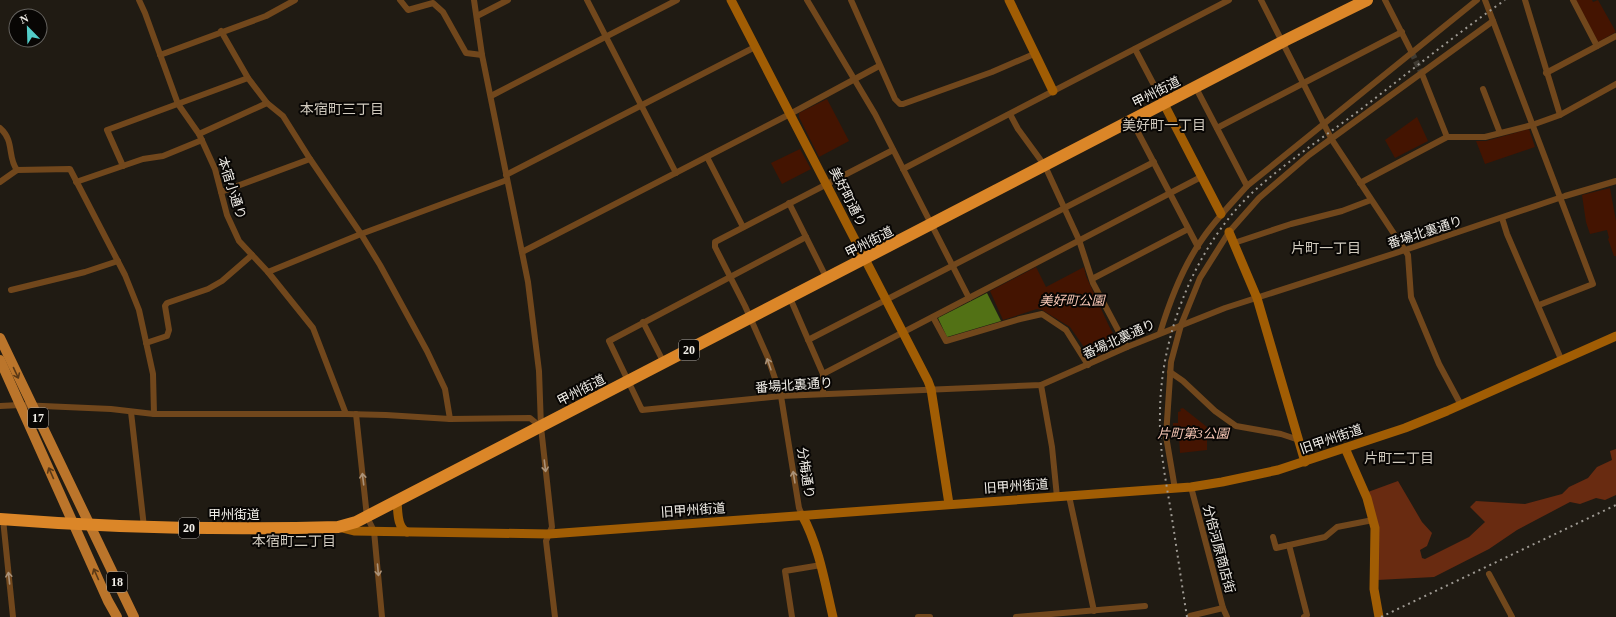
<svg xmlns="http://www.w3.org/2000/svg" width="1616" height="617" viewBox="0 0 1616 617" font-family="'Times New Roman','Noto Sans JP',serif">
<style>
.green{fill:#441401}
.forest{fill:#692b11}
.water{fill:#527115}
.lines{fill:none;stroke-linecap:round;stroke-linejoin:round}
.street-tunnel{stroke:#3f3b33;stroke-width:6;stroke-dasharray:6 3;stroke-linecap:butt}
.street{stroke:#71471c;stroke-width:6}
.secondary{stroke:#a15d04;stroke-width:9}
.primary{stroke:#bb752b;stroke-width:10}
.highway{stroke:#db8628;stroke-width:12}
.rail{stroke:#9e9a93;stroke-width:2;stroke-dasharray:2 4;stroke-linecap:butt}
.oneway{stroke:#ab9278}
.oneway2{stroke:#593816}
.labels{text-anchor:middle;dominant-baseline:central;stroke-width:4;stroke-linejoin:round;paint-order:stroke}
.shield{fill:#080604;stroke:#aba8a4;stroke-width:1}
.shield-label{font-size:12px;font-weight:bold;fill:#f1eee8}
.street-label{font-size:13px;fill:#f1eee8;stroke:#080604}
.park-label{font-size:13px;font-style:italic;fill:#f8c7b6;stroke:#080604}
.neighbourhood-label{font-size:14px;fill:#d0cabe;stroke:#080604}
</style>
<rect width="100%" height="100%" fill="#201b13"/>
<!-- green -->
<g class="green">
<path d="M1576 0H1592L1593 2 1598 0 1616 32 1598 42Z"/>
<path d="M827 99 849 141 819 157 799 117V113Z"/>
<path d="M1417 117 1428 141 1395 158 1385 140Z"/>
<path d="M1529 129 1535 147 1485 164 1476 141H1486Z"/>
<path d="M800 149 811 169 782 184 771 163Z"/>
<path d="M1610 188 1616 221V256H1614L1608 239 1609 238 1607 230 1590 234 1586 222 1582 195Z"/>
<path d="M1036 267 1046 287 1084 267 1086 276 1109 326 1120 346 1089 359 1086 350 1070 327 1042 310 1037 309 1003 320 990 291Z"/>
<path d="M1183 408 1207 427V450L1180 453 1179 436H1173V423H1178V412L1181 411 1180 409Z"/>
</g>
<!-- forest -->
<path class="forest" d="M1616 449V495L1605 500 1596 498 1580 504 1570 502 1517 530 1489 549 1434 577 1377 580 1368 492 1398 481 1422 522 1432 533 1427 546 1420 550 1422 558 1425 559 1469 537 1485 522 1470 507 1476 501 1525 504 1562 494 1569 487 1588 478 1597 467 1612 460 1610 451Z"/>
<!-- water -->
<path class="water" d="M987 293 1001 321 947 337 938 318Z"/>
<g class="lines">
<!-- street-tunnel -->
<path class="street-tunnel" d="M1412 53 1422 74"/>
<!-- street -->
<g class="street">
<path d="M139 0 145 13 178 104 199 134 215 169 227 215 239 241 268 272 313 328 346 414"/>
<path d="M400 0 408 10 433 3 443 12 466 53 482 55"/>
<path d="M474 0 482 55 528 282 539 371 541 427 552 527 546 541 555 617"/>
<path d="M587 0 676 173"/>
<path d="M807 0 875 114 969 298"/>
<path d="M851 0 895 99 900 104H903L992 72 1034 54"/>
<path d="M1261 0 1332 140 1408 255 1411 297 1439 364 1461 405"/>
<path d="M1385 0 1412 53"/>
<path d="M1485 0 1593 284 1539 305"/>
<path d="M1525 0 1560 115"/>
<path d="M1573 0 1597 46"/>
<path d="M477 16 508 0"/>
<path d="M221 31 248 78 267 103 283 116 310 159 361 234 380 265 427 351 445 389 450 419"/>
<path d="M1135 49 1164 104"/>
<path d="M160 55 266 16 295 0"/>
<path d="M1546 73 1616 36"/>
<path d="M1422 74 1447 137"/>
<path d="M1196 88 1247 186"/>
<path d="M1483 89 1500 133"/>
<path d="M491 96 677 0"/>
<path d="M1010 114 1018 129 1045 166 1079 240 1093 283 1127 347"/>
<path d="M1132 121 1198 247"/>
<path d="M0 128C15 141 7 157 17 170"/>
<path d="M1217 128 1402 32"/>
<path d="M199 134 267 103"/>
<path d="M707 157 743 227"/>
<path d="M123 166 107 130 248 78"/>
<path d="M903 169 1229 0"/>
<path d="M506 175 755 47"/>
<path d="M0 182 17 170 70 169 125 275 139 310 153 374 154 414"/>
<path d="M76 182 143 159 163 156 202 140"/>
<path d="M1360 183 1447 137H1485L1532 125 1560 115 1616 84"/>
<path d="M221 192 310 159"/>
<path d="M789 203 827 279"/>
<path d="M1502 218 1507 234 1561 359"/>
<path d="M806 237 609 341 642 410 781 396 1041 385 1127 347 1225 308 1405 250 1565 196 1616 181"/>
<path d="M1234 243 1291 224 1342 211 1371 200"/>
<path d="M522 252 790 114 879 66"/>
<path d="M268 272 361 234 507 180"/>
<path d="M1092 279 1188 229"/>
<path d="M11 290 85 272 118 261"/>
<path d="M790 298 823 374V394"/>
<path d="M933 317 946 341 1020 319 1042 314 1066 330 1088 365"/>
<path d="M643 322 664 363"/>
<path d="M1160 333C1170 300 1183 266 1203 238 1216 219 1232 203 1247 186L1477 0"/>
<path d="M808 340 1154 162"/>
<path d="M146 343 167 336 169 330 165 306 167 303 208 289 222 281 252 255"/>
<path d="M1170 372 1183 381 1215 411 1236 426 1281 434 1299 440"/>
<path d="M823 374 1201 177"/>
<path d="M1041 385 1052 447 1057 497"/>
<path d="M0 406 20 405 111 409 154 414H346L386 415 450 419 530 418 541 427"/>
<path d="M131 412 144 527"/>
<path d="M356 414 367 517 374 531 382 617"/>
<path d="M1191 487 1223 608 1227 617"/>
<path d="M1175 489 1166 436 1171 362 1181 325 1200 278 1229 232 1259 198 1309 155 1493 21"/>
<path d="M1069 496 1094 611"/>
<path d="M802 515 799 508 781 396 768 358 745 306 715 247V242L893 150"/>
<path d="M3 519 13 617"/>
<path d="M1273 537 1276 548 1325 537 1337 527 1373 520"/>
<path d="M1289 545 1307 615 1304 617"/>
<path d="M1489 574 1512 617H1511"/>
<path d="M1190 616 1223 608"/>
<path d="M792 617 785 571 821 565"/>
<path d="M918 617H930"/>
<path d="M1016 617 1145 606"/>
</g>
<!-- secondary -->
<g class="secondary">
<path d="M731 0 928 381 931 389 949 504"/>
<path d="M1009 0 1053 91"/>
<path d="M1164 104 1221 214"/>
<path d="M1229 232 1257 298 1305 462"/>
<path d="M1345 448 1367 498 1375 528 1374 589 1379 617"/>
<path d="M397 502C398 511 397 528 407 532"/>
<path d="M802 515C819 546 825 583 833 617"/>
<path d="M338 527 354 531 549 534 1191 487 1222 482 1278 470 1405 428 1447 411 1616 336"/>
</g>
<!-- primary -->
<g class="primary">
<path d="M0 338 134 617"/>
<path d="M0 360 108 601 117 617"/>
</g>
<!-- highway -->
<path class="highway" d="M0 519C112 528 225 530 338 527L356 522 1288 39 1367 0"/>
<!-- rail -->
<g class="rail">
<path d="M1187 617C1181 580 1176 543 1170 506 1165 476 1159 446 1160 414 1160 336 1195 246 1253 192 1286 162 1324 137 1360 110 1408 73 1455 35 1505 0"/>
<path d="M1381 617 1616 505"/>
</g>
</g>
<!-- one-way arrows -->
<defs><path id="oneway-shaft" d="M-6 0H5M1.5-3L5.5 0L1.5 3" fill="none" stroke-width="1.6" stroke-linecap="round" stroke-linejoin="round"/></defs>
<g class="oneway">
<use href="#oneway-shaft" transform="translate(769 364) rotate(-109)"/>
<use href="#oneway-shaft" transform="translate(545 466) rotate(83)"/>
<use href="#oneway-shaft" transform="translate(794 477) rotate(-99)"/>
<use href="#oneway-shaft" transform="translate(363 479) rotate(-97)"/>
<use href="#oneway-shaft" transform="translate(378 570) rotate(85)"/>
<use href="#oneway-shaft" transform="translate(9 578) rotate(-96)"/>
</g>
<g class="oneway2">
<use href="#oneway-shaft" transform="translate(16 373) rotate(65)"/>
<use href="#oneway-shaft" transform="translate(51 473) rotate(-114)"/>
<use href="#oneway-shaft" transform="translate(96 574) rotate(-114)"/>
</g>
<g class="labels">
<!-- shield labels -->
<g class="shield">
<rect x="679" y="340" width="20" height="20" rx="3"/>
<rect x="28" y="408" width="20" height="20" rx="3"/>
<rect x="179" y="518" width="20" height="20" rx="3"/>
<rect x="107" y="572" width="20" height="20" rx="3"/>
</g>
<g class="shield-label">
<text x="689" y="350">20</text>
<text x="38" y="418">17</text>
<text x="189" y="528">20</text>
<text x="117" y="582">18</text>
</g>
<!-- street labels -->
<g class="street-label">
<text transform="translate(1156 92) rotate(-27)">甲州街道</text>
<text transform="translate(232 188) rotate(72)">本宿小通り</text>
<text transform="translate(848 197) rotate(63)">美好町通り</text>
<text transform="translate(1425 232) rotate(-18)">番場北裏通り</text>
<text transform="translate(869 242) rotate(-27)">甲州街道</text>
<text transform="translate(1119 339) rotate(-24)">番場北裏通り</text>
<text transform="translate(794 385) rotate(-4)">番場北裏通り</text>
<text transform="translate(581 390) rotate(-27)">甲州街道</text>
<text transform="translate(1331 439) rotate(-19)">旧甲州街道</text>
<text transform="translate(806 473) rotate(81)">分梅通り</text>
<text transform="translate(1016 486) rotate(-4)">旧甲州街道</text>
<text transform="translate(693 510) rotate(-4)">旧甲州街道</text>
<text x="234" y="514">甲州街道</text>
<text transform="translate(1219 549) rotate(75)">分倍河原商店街</text>
</g>
<!-- park labels -->
<g class="park-label">
<text x="1072" y="300">美好町公園</text>
<text x="1193" y="433">片町第3公園</text>
</g>
<!-- neighbourhood labels -->
<g class="neighbourhood-label">
<text x="342" y="109">本宿町三丁目</text>
<text x="1164" y="125">美好町一丁目</text>
<text x="1326" y="248">片町一丁目</text>
<text x="1399" y="458">片町二丁目</text>
<text x="294" y="541">本宿町二丁目</text>
</g>
</g>
<!-- north arrow -->
<g transform="translate(28 28) rotate(337)"><circle r="19" fill="#080604" stroke="#65635f"/>
<path d="M0-3L7 15L0 10L-7 15Z" fill="#53cdc9"/>
<text y="-6" font-size="11" font-weight="bold" text-anchor="middle" fill="#f1eee8">N</text>
</g>
</svg>
